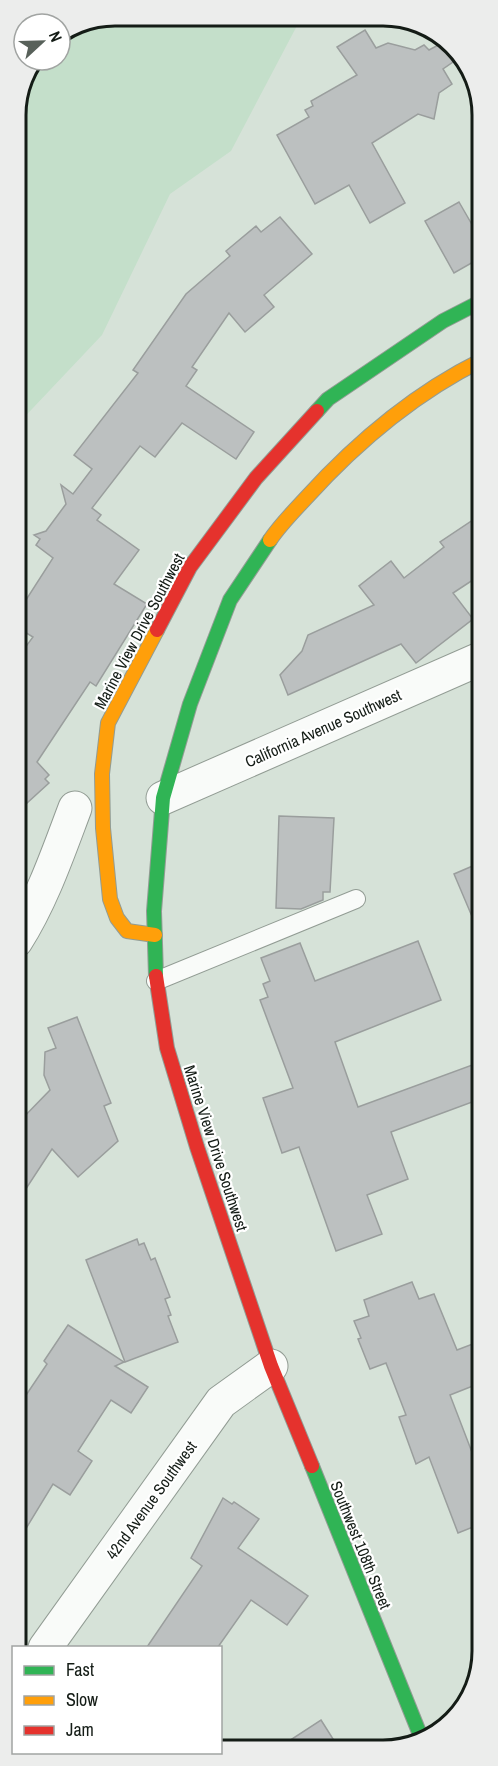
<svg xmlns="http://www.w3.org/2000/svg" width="498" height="1766" viewBox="0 0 498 1766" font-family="'Archivo Narrow',sans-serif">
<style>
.green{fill:#c4dfca}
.building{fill:#bcc0c0;stroke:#9a9e9d;stroke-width:1.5}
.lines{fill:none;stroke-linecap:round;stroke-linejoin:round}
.lane-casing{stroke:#929c94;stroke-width:20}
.street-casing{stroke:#929c94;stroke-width:35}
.fast-casing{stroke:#929c94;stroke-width:16}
.slow-casing{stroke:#929c94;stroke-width:16}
.jam-casing{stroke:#929c94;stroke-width:16}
.lane{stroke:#f9fbf9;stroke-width:18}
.street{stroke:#f9fbf9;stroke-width:33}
.fast{stroke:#30b455;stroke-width:14}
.slow{stroke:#ff9f0a;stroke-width:14}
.jam{stroke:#e5322d;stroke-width:14}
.labels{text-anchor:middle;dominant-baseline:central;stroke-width:4.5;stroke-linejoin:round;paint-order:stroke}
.street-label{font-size:16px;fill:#141c16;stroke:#fff}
.rim{fill:none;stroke:#141c16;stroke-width:3}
</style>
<rect width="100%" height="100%" fill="#d6e2d8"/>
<!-- green -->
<path class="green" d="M300 20 231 151 170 194 102 335 15 427V109L37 60H60V34L77 22Z"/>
<!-- building -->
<g class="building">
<path d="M365 30 376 48 388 43 415 50 424 45 429 50 442 43 453 62 443 69 452 84 439 93 434 119 418 114 372 143 405 203 370 223 349 185 315 204 277 135 309 117 305 110 313 106 311 101 357 75 337 47Z"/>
<path d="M459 202 482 242V257L454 273 425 221Z"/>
<path d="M280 217 312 254 264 295 274 307 245 332 229 313 192 367 197 370 186 386 254 432 236 459 182 423 155 457 140 446 92 508 101 515 97 520 139 550 114 584 147 604 96 686 90 682 37 762 49 775 45 779 49 783 16 813 15 661 33 637 15 626V617L53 558 36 545 40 539 34 535 46 531 66 504 61 485 73 494 92 469 74 455 138 373 133 370 186 294 230 256 226 251 256 226 261 232Z"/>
<path d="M482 514V574L453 593 473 619 416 663 401 644 288 695 280 675 302 651 308 635 374 605 359 586 391 561 404 578 444 547 440 542Z"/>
<path d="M279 816 334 818 330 892H323V900L301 909 276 908Z"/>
<path d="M482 862V940L454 874Z"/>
<path d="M418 941 441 1000 335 1042 358 1107 483 1061V1098L391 1132 408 1179 367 1195 382 1234 336 1251 299 1147 282 1153 263 1098 293 1088 260 1000 268 997 263 984 270 981 261 958 300 943 315 981Z"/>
<path d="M77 1017 111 1103 104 1106 118 1141 78 1177 52 1149 16 1204V1125L50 1090 44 1075 45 1052 56 1048 48 1028Z"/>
<path d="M137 1239 139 1245 144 1243 151 1260 155 1258 170 1297 165 1299 171 1315 168 1316 178 1342 125 1362 86 1260Z"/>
<path d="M412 1282 419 1299 434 1294 457 1350 483 1340V1382L450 1395 483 1481V1523L458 1533 429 1457 416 1464 399 1417 406 1415 386 1363 370 1369 358 1339 361 1338 354 1321 369 1316 364 1300Z"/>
<path d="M68 1325 124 1362 115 1366 148 1387 131 1413 111 1400 78 1451 92 1461 70 1495 53 1484 16 1545V1410L47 1364 44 1361Z"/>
<path d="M223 1498 232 1504 234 1502 259 1519 238 1548 308 1596 287 1625 251 1600 218 1647H147L202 1566 191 1558Z"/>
<path d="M321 1720 340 1750H275Z"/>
</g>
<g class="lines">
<defs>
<path id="lane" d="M156 981 356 899"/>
<g id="street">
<path d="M163 798 482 658"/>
<path d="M16 941C42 900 58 853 75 808"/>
<path d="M45 1648 221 1402 271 1366"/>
</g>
<g id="fast">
<path d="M317 411 328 399 443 321 482 301"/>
<path d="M156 976 154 911 163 798 190 704 230 600 270 540"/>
<path d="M312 1466 421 1737"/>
</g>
<g id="slow">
<path d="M270 540C280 525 294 511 306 498 356 443 415 393 482 360"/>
<path d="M155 935 127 931 117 918 110 899 103 828 102 774 108 723 157 630"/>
</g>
<g id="jam">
<path d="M157 630 190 567 256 478 317 411"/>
<path d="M156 976 167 1048 197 1147 271 1366 312 1466"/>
</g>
</defs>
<!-- lane casing -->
<use href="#lane" class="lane-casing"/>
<!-- street casing -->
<use href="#street" class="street-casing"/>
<!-- fast casing -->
<use href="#fast" class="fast-casing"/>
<!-- slow casing -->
<use href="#slow" class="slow-casing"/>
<!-- jam casing -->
<use href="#jam" class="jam-casing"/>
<!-- lane -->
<use href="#lane" class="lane"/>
<!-- street -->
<use href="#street" class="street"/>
<!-- fast -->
<use href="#fast" class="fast"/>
<!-- slow -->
<use href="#slow" class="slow"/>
<!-- jam -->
<use href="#jam" class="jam"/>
</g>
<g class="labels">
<!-- street labels -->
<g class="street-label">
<text transform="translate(139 631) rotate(-62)">Marine View Drive Southwest</text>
<text transform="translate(323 728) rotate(-24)">California Avenue Southwest</text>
<text transform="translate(216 1148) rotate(72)">Marine View Drive Southwest</text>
<text transform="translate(151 1500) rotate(-54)">42nd Avenue Southwest</text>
<text transform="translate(361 1545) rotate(68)">Southwest 108th Street</text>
</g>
</g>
<!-- crop -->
<path d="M0 0H498V1766H0ZM115 26H383A89 89 0 0 1 472 115V1651A89 89 0 0 1 383 1740H115A89 89 0 0 1 26 1651V115A89 89 0 0 1 115 26Z" fill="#ecedec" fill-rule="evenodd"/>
<path class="rim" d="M115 26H383A89 89 0 0 1 472 115V1651A89 89 0 0 1 383 1740H115A89 89 0 0 1 26 1651V115A89 89 0 0 1 115 26Z"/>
<!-- legend -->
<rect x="12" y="1646" width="210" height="108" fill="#ffffff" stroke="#a1a4a2" stroke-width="1.5"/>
<rect x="24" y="1666" width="30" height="9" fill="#30b455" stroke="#a1a4a2" stroke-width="1.5"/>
<text x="66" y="1676" font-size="18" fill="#141c16">Fast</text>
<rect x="24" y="1696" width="30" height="9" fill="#ff9f0a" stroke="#a1a4a2" stroke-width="1.5"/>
<text x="66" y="1706" font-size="18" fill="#141c16">Slow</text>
<rect x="24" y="1726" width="30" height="9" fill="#e5322d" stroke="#a1a4a2" stroke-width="1.5"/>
<text x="66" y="1736" font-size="18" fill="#141c16">Jam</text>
<!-- north arrow -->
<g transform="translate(42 42) rotate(68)"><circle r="28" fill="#ffffff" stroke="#a1a4a2" stroke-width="1.5"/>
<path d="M0-4.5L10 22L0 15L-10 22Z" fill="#58615a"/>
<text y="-9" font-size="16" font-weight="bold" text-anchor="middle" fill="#141c16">N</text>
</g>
</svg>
